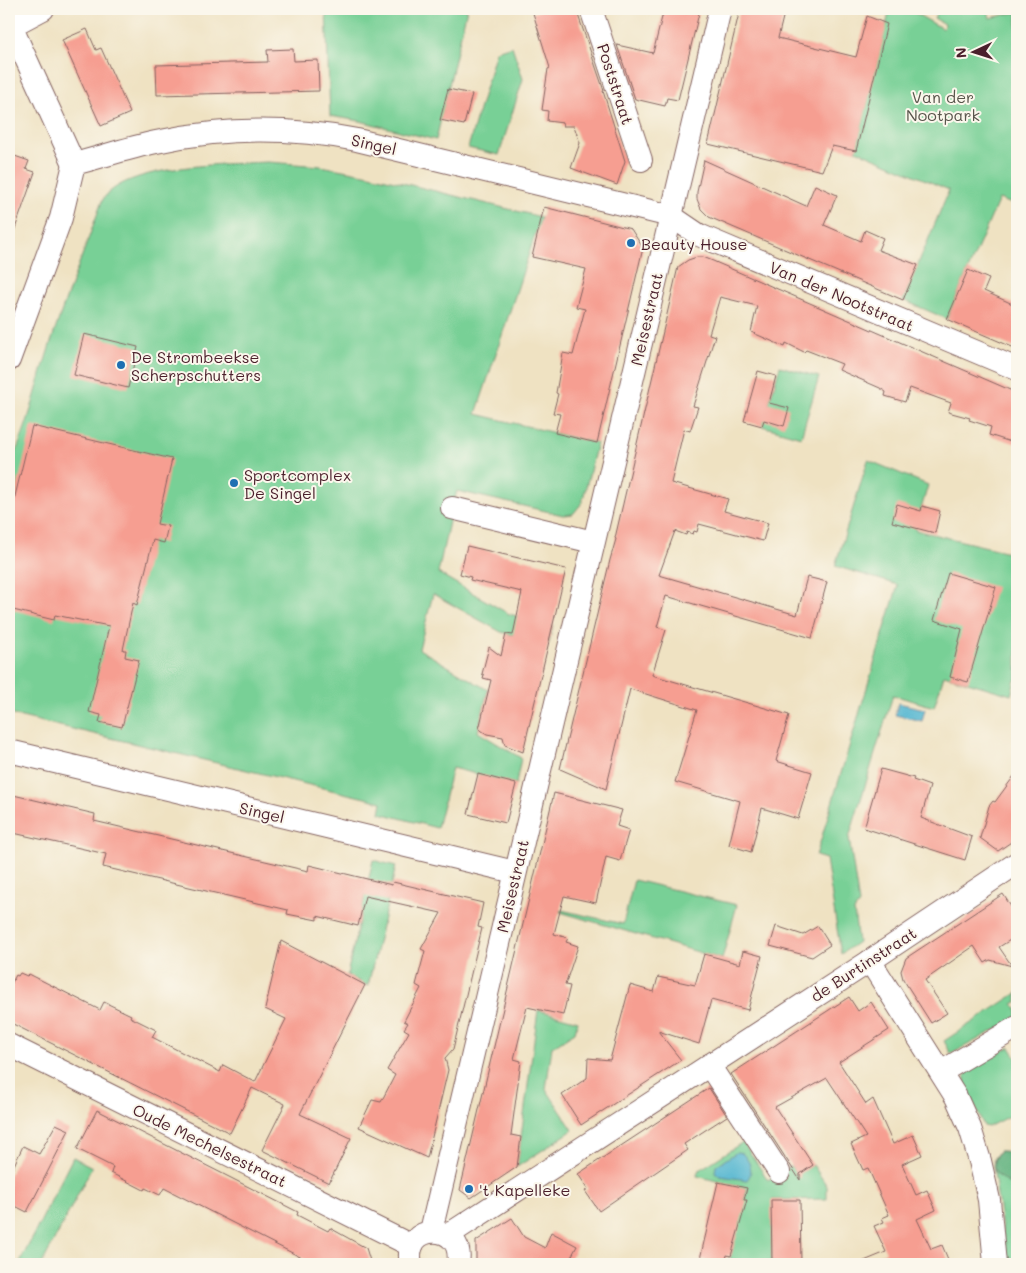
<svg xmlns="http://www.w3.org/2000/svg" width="1026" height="1273" viewBox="0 0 1026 1273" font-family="Mali,sans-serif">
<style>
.green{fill:#78d096;stroke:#617860}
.forest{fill:#62b27f;stroke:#566855}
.water{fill:#52b6d0;stroke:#4e6a7e}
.building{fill:#f69e91}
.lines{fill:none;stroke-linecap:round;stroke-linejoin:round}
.street-casing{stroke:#846360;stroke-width:24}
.street{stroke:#fff;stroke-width:22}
.poi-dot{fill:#1f6fb2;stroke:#fbf7ec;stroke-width:2}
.labels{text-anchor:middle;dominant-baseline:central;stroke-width:4;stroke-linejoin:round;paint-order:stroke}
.street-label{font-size:16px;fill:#4a1f2b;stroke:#fbf7ec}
.park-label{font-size:16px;fill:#58544b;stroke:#fbf7ec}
.poi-label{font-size:16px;fill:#4a1f2b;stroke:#fbf7ec;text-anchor:start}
</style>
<rect width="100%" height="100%" fill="#fbf7ec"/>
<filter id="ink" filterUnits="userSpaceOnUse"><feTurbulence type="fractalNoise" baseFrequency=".02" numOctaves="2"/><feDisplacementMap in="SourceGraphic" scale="10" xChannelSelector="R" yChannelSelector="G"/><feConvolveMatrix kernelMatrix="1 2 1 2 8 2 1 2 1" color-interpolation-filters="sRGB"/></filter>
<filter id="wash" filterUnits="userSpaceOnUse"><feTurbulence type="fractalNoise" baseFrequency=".0096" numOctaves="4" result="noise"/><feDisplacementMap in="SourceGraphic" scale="20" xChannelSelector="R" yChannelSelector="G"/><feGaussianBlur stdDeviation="1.12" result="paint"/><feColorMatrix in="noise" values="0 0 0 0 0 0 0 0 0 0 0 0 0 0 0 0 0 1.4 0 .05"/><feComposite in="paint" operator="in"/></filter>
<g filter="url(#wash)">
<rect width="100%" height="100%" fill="#efe2c2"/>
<!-- green -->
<g class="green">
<path d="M326 9H467L436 140 360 121 330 116Z"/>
<path d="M890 9H908L943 29 944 24 934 18 939 9H988L990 18 1017 12V206L999 199 947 319 903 300 949 190 856 150Z"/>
<path d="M512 46 523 79 499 155 468 148 496 51Z"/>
<path d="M268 162 321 166 370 175 541 217 476 414 597 443 582 503 573 514 563 515 457 491 452 508 438 573 509 614 553 625 549 644 501 632 433 594 419 649 488 690 478 732 521 758 516 784 452 768 437 828 380 813 382 802 9 714V467C28 429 36 388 49 348 65 298 85 250 102 201 123 164 229 164 268 162Z"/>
<path d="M780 366 819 377 801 437 762 426Z"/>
<path d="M868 460 928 485 915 530 1017 554V680H1015L1011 695 944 675 934 707 893 695 849 838 859 904 854 911 858 942 841 954 826 859 816 856 898 585 835 566Z"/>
<path d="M373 860 396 866 368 986 347 975Z"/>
<path d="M634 880 737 905 722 959 560 912 561 910 623 924Z"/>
<path d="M1017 993V1002L1013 1004 1017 1008V1018L951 1054 944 1041Z"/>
<path d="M538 1010 578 1021 575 1032 552 1047 546 1089 573 1130 517 1167Z"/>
<path d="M1010 1047 1017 1059V1112L988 1127 984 1126 965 1084V1076L968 1071Z"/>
<path d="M743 1142 768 1180 791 1166 797 1175 813 1165 827 1186V1199L772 1200V1264H729L747 1189 697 1176 698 1171Z"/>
<path d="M999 1151 1017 1152V1264H1007L993 1166 994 1158Z"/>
<path d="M73 1157 92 1167 42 1264H19Z"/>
</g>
<!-- forest -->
<path class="forest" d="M999 1151 1017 1152V1189C1001 1178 985 1172 999 1151Z"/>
<!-- water -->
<g class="water">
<path d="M898 703 925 709 922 721 895 715Z"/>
<path d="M737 1152 742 1153C749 1161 755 1170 747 1180L720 1176 715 1172 716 1166Z"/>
</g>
<g id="blocks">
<!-- building -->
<g class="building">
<path d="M546 9H576L604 91H603L625 161 617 185 571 168 580 143 574 126H562L563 123 547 121 548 111 542 110 548 69 550 68 533 13Z"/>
<path d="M664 9H700L678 100 667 98 665 106 635 99 617 45 653 53Z"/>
<path d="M740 9H785L778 38 856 57 867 16 887 24 856 151 832 146 822 171 708 144Z"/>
<path d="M87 29 96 50 101 48 130 113 101 126 62 40Z"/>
<path d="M293 49 294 61 318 60 319 91 157 95 156 65 268 62 267 50Z"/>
<path d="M448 89 472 94 464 125 440 120Z"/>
<path d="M9 154 29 161 26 169 35 172 11 240H9Z"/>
<path d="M704 160 806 206 815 185 837 195 824 225 861 241 865 230 883 238 878 250 918 265 903 300 709 217 701 209 697 199V192Z"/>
<path d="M544 207 631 229 643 248 597 443 555 433 560 414 553 413 558 394 556 393 563 353 573 355 585 309 576 307 586 269 532 257Z"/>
<path d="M697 257H703L713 261 1017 393V444L989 435 991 427 969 420 970 418 948 412 951 403 910 388 905 402 885 396 886 392 880 388 839 370 842 364 806 350 804 352 786 343 785 347 751 332 757 306 720 297 709 334 715 336 693 406 698 407 690 431 684 429 671 483 728 499 724 511 768 523 763 541 699 524 697 532 694 531 693 534 687 532 686 535 675 531 659 575 797 615 807 577 827 582 812 638 666 596 657 627 666 630 652 675 789 715 776 761 812 772 798 819 762 808 751 852 729 845 740 801 675 782 697 710 630 689 606 789 560 769 610 560 616 539 615 538 619 521 678 267 688 260Z"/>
<path d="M968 270 989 279 984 291 1017 306V349L947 319Z"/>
<path d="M84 334 138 347 128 388 74 375Z"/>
<path d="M758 371 776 376 769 403 789 408 784 426 764 420 762 426 744 421Z"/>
<path d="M32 426 172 459 157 524 168 526 164 543 153 540 137 605 133 603 123 650H126L125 657 139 660 122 727 99 722 101 715 89 712 109 626 55 615 54 620 9 609V521Z"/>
<path d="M897 504 921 511 922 506 940 511 935 533 892 522Z"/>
<path d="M467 546 566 569 523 752 505 745 503 737 487 734 479 729 491 680 483 678 484 675 482 674 489 647 501 656 506 634 513 635 522 592 470 580 471 577 460 574Z"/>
<path d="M948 573 996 587 968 682 950 677 962 629 934 620Z"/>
<path d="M881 769 914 778 913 780 930 786 921 818 972 837 965 860 864 828Z"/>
<path d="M1017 772V838L998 851 980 838 989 806 993 801 995 802Z"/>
<path d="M478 774 516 784 506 823 468 814Z"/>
<path d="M554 793 622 810 617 826 629 830 620 861 606 857 596 903 564 896 554 934 568 938 566 942 578 946 565 985 570 986 563 1015 527 1007 514 1059 521 1061 511 1135 521 1137 517 1167 471 1198 460 1190Z"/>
<path d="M9 794 95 814 94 821 308 871 309 865 392 885 393 882 483 903 478 927 482 928 453 1049 445 1058 448 1070 427 1158 359 1127 372 1100 381 1102 395 1075 387 1070 409 1032 404 1029 408 1023 404 1021 421 988 416 985 425 951 421 949 441 913 365 896 358 926 317 916V920L287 914 288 910 103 867 106 854 9 832Z"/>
<path d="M1003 894 1017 916V931L1015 937 999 947 1012 966 990 960 985 963 974 946 925 980 947 1013 931 1023 903 979 901 971 906 958Z"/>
<path d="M776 926 803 935 818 926 830 945 812 957 770 946Z"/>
<path d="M281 941 365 985 300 1114 351 1138 329 1183 262 1150 285 1104 252 1088 230 1133 9 1022V988L16 975 18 976 20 973 27 976 29 974 100 1010 104 1002 131 1015 130 1017 156 1030 152 1037 220 1072 223 1065 255 1082 286 1019 265 1009Z"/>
<path d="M743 951 762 956 748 1010 711 1000 699 1044 658 1031 681 1060 581 1125 562 1095 587 1078 588 1058 610 1060 630 985 654 992 658 977 695 985 704 954 740 964Z"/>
<path d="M849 997 858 1011 871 1002 889 1030 839 1062 866 1104 873 1099 893 1144 913 1135 922 1155 902 1164 916 1195 927 1190 936 1210 917 1219 931 1249 942 1245 950 1264H857L886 1252 874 1226 884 1222 882 1218 889 1215 868 1168 863 1170 851 1144 866 1137 827 1078 775 1107 813 1165 800 1174V1180L731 1074Z"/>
<path d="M709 1088 727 1116 684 1144 688 1150 599 1211 585 1191 588 1189 578 1174Z"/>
<path d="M97 1110 298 1212 297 1215 328 1231 330 1228 366 1248 371 1264H314L164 1188 160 1195 145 1188 144 1190 111 1173 113 1167 77 1149Z"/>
<path d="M56 1124 69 1130 27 1212 9 1203V1176L23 1146 39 1154Z"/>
<path d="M718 1182 747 1188 744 1200H747L731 1256 727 1255 725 1264 700 1259Z"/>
<path d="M771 1200H800L801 1264H772Z"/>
<path d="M512 1218 524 1237 545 1248 551 1232 577 1246 569 1261 575 1264H476V1241Z"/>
</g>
</g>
</g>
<g filter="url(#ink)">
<use href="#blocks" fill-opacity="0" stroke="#846360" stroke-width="1"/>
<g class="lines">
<defs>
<g id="street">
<path d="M591 9 641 160"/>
<path d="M11 26 74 164"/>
<path d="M9 27 43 9"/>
<path d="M9 360 61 218 74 164C101 157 128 148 156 142 223 127 290 127 357 140L671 216 699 235 1017 369"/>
<path d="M452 508 593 542"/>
<path d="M9 751 515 872"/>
<path d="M870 961 956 1097 970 1128 980 1161 989 1200 995 1264"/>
<path d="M9 1045 412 1246"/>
<path d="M709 1065 779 1172"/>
<path d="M941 1072 1017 1027"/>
<path d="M431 1231 720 9"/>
<path d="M448 1235 870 961 1017 863"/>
<path d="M411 1264C401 1222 466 1220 458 1264"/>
</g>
</defs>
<!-- street casing -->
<use href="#street" class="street-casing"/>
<!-- street -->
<use href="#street" class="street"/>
</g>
</g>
<!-- markers -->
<g class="poi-dot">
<circle cx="631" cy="243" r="5"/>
<circle cx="121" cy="365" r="5"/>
<circle cx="234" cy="483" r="5"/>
<circle cx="469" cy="1189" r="5"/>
</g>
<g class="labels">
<!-- street labels -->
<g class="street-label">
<text transform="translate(616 84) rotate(72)">Poststraat</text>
<text transform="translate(374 144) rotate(13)">Singel</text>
<text transform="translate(842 296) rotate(23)">Van der Nootstraat</text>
<text transform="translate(646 319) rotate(-77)">Meisestraat</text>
<text transform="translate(262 812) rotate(13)">Singel</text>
<text transform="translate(512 886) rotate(-77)">Meisestraat</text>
<text transform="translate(863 964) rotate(-33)">de Burtinstraat</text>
<text transform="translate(210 1145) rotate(26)">Oude Mechelsestraat</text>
</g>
<!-- park labels -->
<g class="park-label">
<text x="943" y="96">Van der<tspan x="943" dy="18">Nootpark</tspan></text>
</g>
<!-- poi labels -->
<g class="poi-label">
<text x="641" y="243">Beauty House</text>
<text x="131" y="356">De Strombeekse<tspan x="131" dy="18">Scherpschutters</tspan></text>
<text x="244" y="474">Sportcomplex<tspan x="244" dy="18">De Singel</tspan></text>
<text x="479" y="1189">'t Kapelleke</text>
</g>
</g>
<!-- margin -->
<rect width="1026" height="1273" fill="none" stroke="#fbf7ec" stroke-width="30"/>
<!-- north arrow -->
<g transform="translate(974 52) rotate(266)" stroke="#fbf7ec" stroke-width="4" paint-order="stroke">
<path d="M0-4L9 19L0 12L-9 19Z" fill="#4a1f2b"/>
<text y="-8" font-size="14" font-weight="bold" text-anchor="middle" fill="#4a1f2b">N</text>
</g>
</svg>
